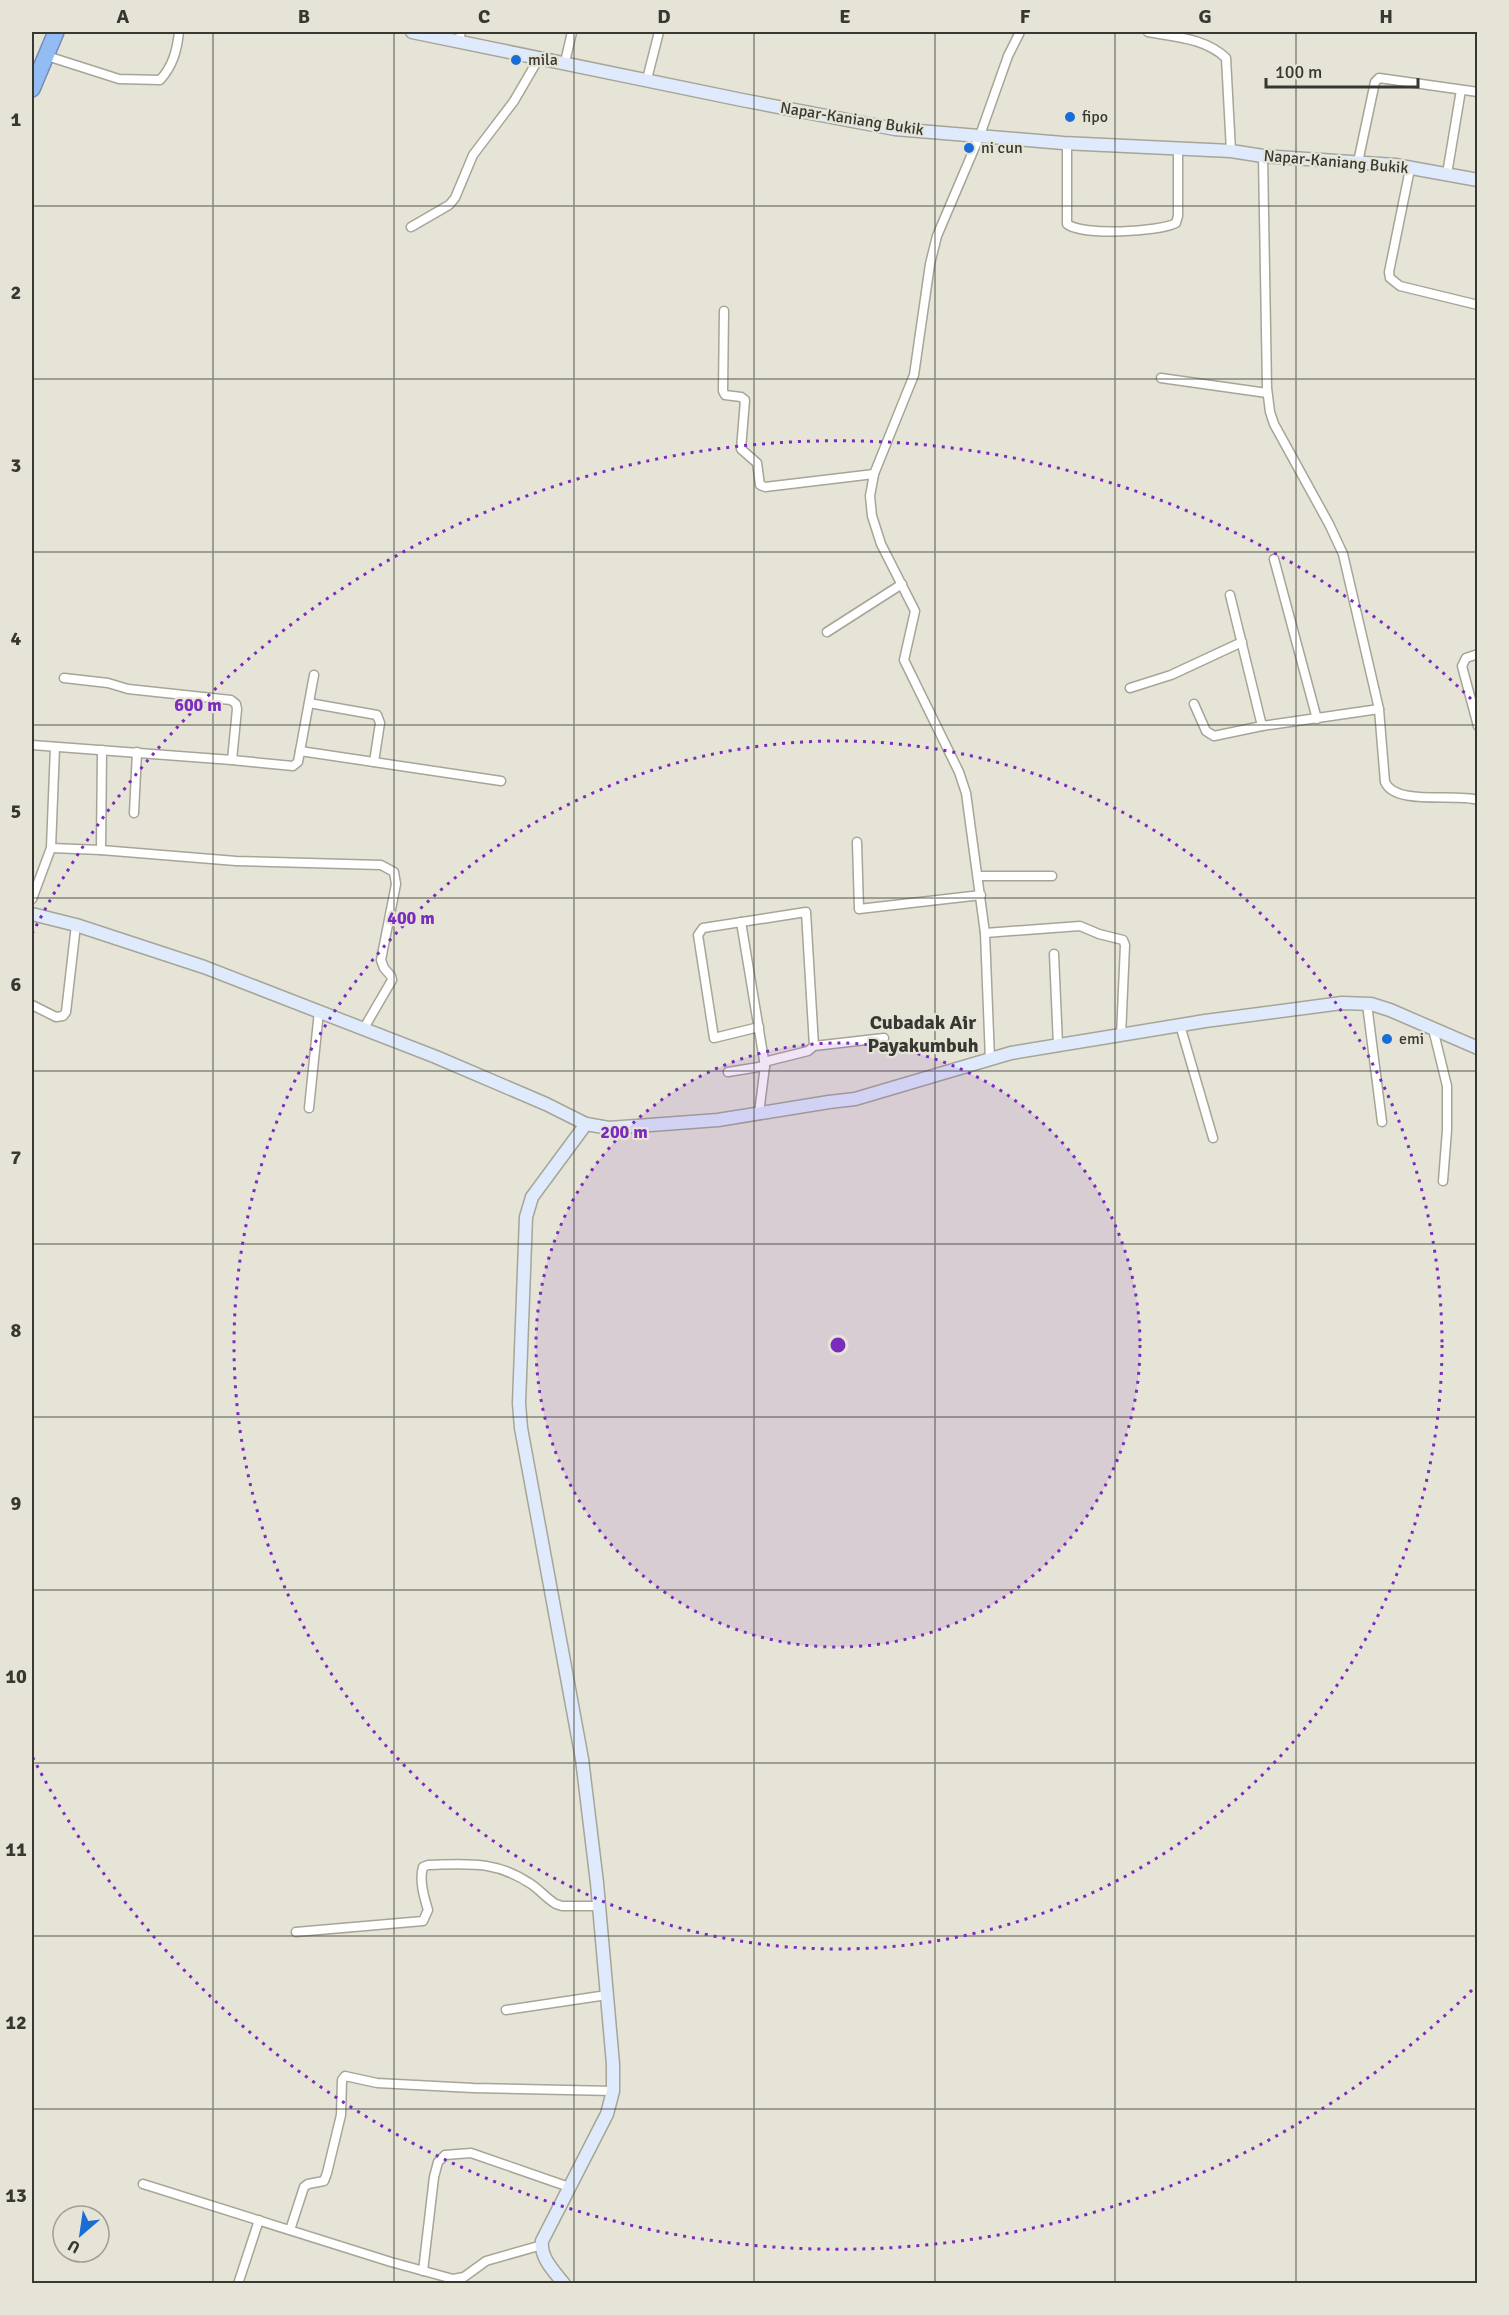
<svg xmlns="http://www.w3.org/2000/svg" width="1509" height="2315" viewBox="0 0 1509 2315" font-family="Signika,sans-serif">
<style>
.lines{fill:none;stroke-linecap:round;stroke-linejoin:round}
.street-casing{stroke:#a6a597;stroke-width:11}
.secondary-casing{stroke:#a6a597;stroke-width:15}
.highway-casing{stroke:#738db0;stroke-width:18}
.street{stroke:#fff;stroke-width:8}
.secondary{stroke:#dfebfc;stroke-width:12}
.highway{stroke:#93bbf4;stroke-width:15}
.grid{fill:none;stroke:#383832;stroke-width:1.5;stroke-opacity:0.55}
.ring{fill:none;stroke:#7b2cbf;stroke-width:3;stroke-dasharray:3 6}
.poi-dot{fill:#186dd7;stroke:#e5e4d6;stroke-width:2}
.labels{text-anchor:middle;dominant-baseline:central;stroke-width:4.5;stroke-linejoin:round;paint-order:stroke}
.poi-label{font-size:16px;fill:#383832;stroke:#e5e4d6;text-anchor:start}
.street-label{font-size:16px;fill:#383832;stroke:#e5e4d6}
.quarter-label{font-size:20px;font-weight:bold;fill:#383832;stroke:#e5e4d6}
.centre{fill:#7b2cbf;stroke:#e5e4d6;stroke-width:3}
.ring-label{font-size:18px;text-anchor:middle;font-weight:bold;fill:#7b2cbf;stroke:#e5e4d6;stroke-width:4.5;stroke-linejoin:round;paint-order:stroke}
.neatline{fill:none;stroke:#383832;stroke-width:2}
.grid-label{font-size:20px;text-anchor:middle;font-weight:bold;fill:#383832}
</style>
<rect width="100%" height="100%" fill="#e5e4d6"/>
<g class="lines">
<defs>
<g id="street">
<path d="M1148 32C1175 37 1205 38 1226 58L1231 151"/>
<path d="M459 41 461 32"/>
<path d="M47 56 119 79 160 80C173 66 177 50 179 32"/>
<path d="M565 62 572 32"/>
<path d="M647 79 659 32"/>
<path d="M1067 143V224C1083 236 1159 232 1176 223L1178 216V148"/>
<path d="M1263 156 1267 388 1270 412 1274 424 1329 524 1343 554 1379 709 1385 782C1395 806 1455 793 1478 800"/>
<path d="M1358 162 1375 82 1379 78 1478 92"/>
<path d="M1410 169 1389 272 1390 278 1400 286 1478 305"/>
<path d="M1447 174 1461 90"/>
<path d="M411 227 449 205 455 198 473 155 514 101 539 58"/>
<path d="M724 311 723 391 725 395 741 397 745 400 741 449 757 463 760 485 765 487 874 474"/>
<path d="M1161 378 1267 393"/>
<path d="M1274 559 1317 719"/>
<path d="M1230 595 1262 726"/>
<path d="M827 632 902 584"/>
<path d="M1478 654 1466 658 1462 666 1478 726"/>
<path d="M64 678 108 683 128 689 231 700 236 704 237 709 232 760"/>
<path d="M1130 688 1171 675 1242 642"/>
<path d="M309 703 377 715 380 723 374 762"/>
<path d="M1194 704 1206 731 1214 736 1262 726 1379 709"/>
<path d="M32 745 232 760 293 766 298 762 300 751 314 675"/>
<path d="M300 751 501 781"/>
<path d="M134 813 137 752"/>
<path d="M857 842 859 909 981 895"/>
<path d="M51 848 101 850 236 861 381 865 394 872 396 884 381 960 384 968 391 976 392 980 364 1028"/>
<path d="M101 850 102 750"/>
<path d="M978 876H1052"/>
<path d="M32 899 51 848 55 747"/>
<path d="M741 922 765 1066 759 1113"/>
<path d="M985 933 1080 926 1099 934 1123 940 1125 945 1121 1036"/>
<path d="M1054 954 1058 1045"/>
<path d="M1367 1004 1382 1122"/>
<path d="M32 1005 56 1017 63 1016 66 1012 76 925"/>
<path d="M1180 1025 1213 1138"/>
<path d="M759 1027 714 1038 698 935 703 928 806 912 814 1046 808 1051 764 1062"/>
<path d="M1433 1029 1447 1086V1130L1443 1181"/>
<path d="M814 1046 884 1038"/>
<path d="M990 1060 985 933 966 793 959 772 904 660 915 611 881 544 872 516 870 496 874 474 914 375 930 264 937 236 980 135 1008 56 1020 32"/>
<path d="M728 1072 765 1066"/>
<path d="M309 1108 319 1011"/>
<path d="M296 1932 423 1921 428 1910C424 1897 419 1880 423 1867L428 1865C468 1864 495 1860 531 1884 540 1890 547 1899 556 1904L562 1906H599"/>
<path d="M506 2010 607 1995"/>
<path d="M143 2184 391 2262 453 2279 464 2277 486 2261 542 2245"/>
<path d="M290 2230 304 2187 308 2184 324 2181 327 2173 341 2115 342 2080 345 2076 377 2083 473 2088 613 2091"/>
<path d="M423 2271 434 2177 438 2162 445 2155 471 2153 569 2187"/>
<path d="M238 2284 259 2220"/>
</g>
<g id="secondary">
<path d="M412 32 742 100 895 129 1063 143 1231 151 1263 156 1395 165 1478 180"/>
<path d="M32 914 76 925 204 967 436 1057 546 1104 586 1124 609 1128 718 1120 829 1102 855 1099 1011 1053 1205 1021 1342 1003 1371 1004 1390 1010 1478 1048"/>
<path d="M564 2284C554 2271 540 2258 542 2241L607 2114 613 2091V2064L597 1883 582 1759 521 1428 519 1403 526 1217 532 1197 586 1124"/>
</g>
<path id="highway" d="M32 89 56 32"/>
</defs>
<!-- street casing -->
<use href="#street" class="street-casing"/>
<!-- secondary casing -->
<use href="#secondary" class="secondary-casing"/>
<!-- highway casing -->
<use href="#highway" class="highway-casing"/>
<!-- street -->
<use href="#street" class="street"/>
<!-- secondary -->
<use href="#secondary" class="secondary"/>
<!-- highway -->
<use href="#highway" class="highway"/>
</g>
<!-- grid -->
<path class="grid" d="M213 32V2284M394 32V2284M574 32V2284M754 32V2284M935 32V2284M1115 32V2284M1296 32V2284M32 206H1478M32 379H1478M32 552H1478M32 725H1478M32 898H1478M32 1071H1478M32 1244H1478M32 1417H1478M32 1590H1478M32 1763H1478M32 1936H1478M32 2109H1478"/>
<!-- distance rings -->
<circle cx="838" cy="1345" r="302" fill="#7b2cbf" fill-opacity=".12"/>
<g class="ring">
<circle cx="838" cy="1345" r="302"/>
<circle cx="838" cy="1345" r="604"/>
<path d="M1472 1990A905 905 0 0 1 32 1756M32 934A905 905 0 0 1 1472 700"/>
</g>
<!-- markers -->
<g class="poi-dot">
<circle cx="516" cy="60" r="6"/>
<circle cx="1070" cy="117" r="6"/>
<circle cx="969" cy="148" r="6"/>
<circle cx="1387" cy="1039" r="6"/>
</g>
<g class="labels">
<!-- poi labels -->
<g class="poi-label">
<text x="528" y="60">mila</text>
<text x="1082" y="117">fipo</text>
<text x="981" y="148">ni cun</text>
<text x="1399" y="1039">emi</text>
</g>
<!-- street labels -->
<g class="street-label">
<text transform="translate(852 119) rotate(9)">Napar-Kaniang Bukik</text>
<text transform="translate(1336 162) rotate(5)">Napar-Kaniang Bukik</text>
</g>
<!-- quarter labels -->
<g class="quarter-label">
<text x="923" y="1022">Cubadak Air<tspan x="923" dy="23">Payakumbuh</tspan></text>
</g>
</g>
<circle cx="838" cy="1345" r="9" class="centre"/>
<g class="ring-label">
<text x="198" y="711">600 m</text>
<text x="411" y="924">400 m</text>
<text x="624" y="1138">200 m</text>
</g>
<!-- border -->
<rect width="1509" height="2315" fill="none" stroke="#e5e4d6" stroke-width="66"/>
<!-- north arrow -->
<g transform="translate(81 2234) rotate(209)"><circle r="28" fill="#e5e4d6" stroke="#a09f94" stroke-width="1.5"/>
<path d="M0-4.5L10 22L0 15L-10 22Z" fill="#186dd7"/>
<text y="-9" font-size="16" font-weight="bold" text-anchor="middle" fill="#383832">U</text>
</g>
<!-- scale -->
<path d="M1266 78v9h152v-9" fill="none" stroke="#383832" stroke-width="3"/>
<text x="1275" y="78" font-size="18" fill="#383832" stroke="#e5e4d6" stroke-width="4.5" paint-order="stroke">100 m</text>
<rect x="33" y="33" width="1443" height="2249" class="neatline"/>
<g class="grid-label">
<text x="123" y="23">A</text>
<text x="304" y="23">B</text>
<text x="484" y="23">C</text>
<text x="664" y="23">D</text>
<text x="845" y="23">E</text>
<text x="1025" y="23">F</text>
<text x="1205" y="23">G</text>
<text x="1386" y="23">H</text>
<text x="16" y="126">1</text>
<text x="16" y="299">2</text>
<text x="16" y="472">3</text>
<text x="16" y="645">4</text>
<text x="16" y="818">5</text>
<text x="16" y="991">6</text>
<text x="16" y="1164">7</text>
<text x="16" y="1337">8</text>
<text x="16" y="1510">9</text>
<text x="16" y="1683">10</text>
<text x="16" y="1856">11</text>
<text x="16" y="2029">12</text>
<text x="16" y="2202">13</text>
</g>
</svg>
